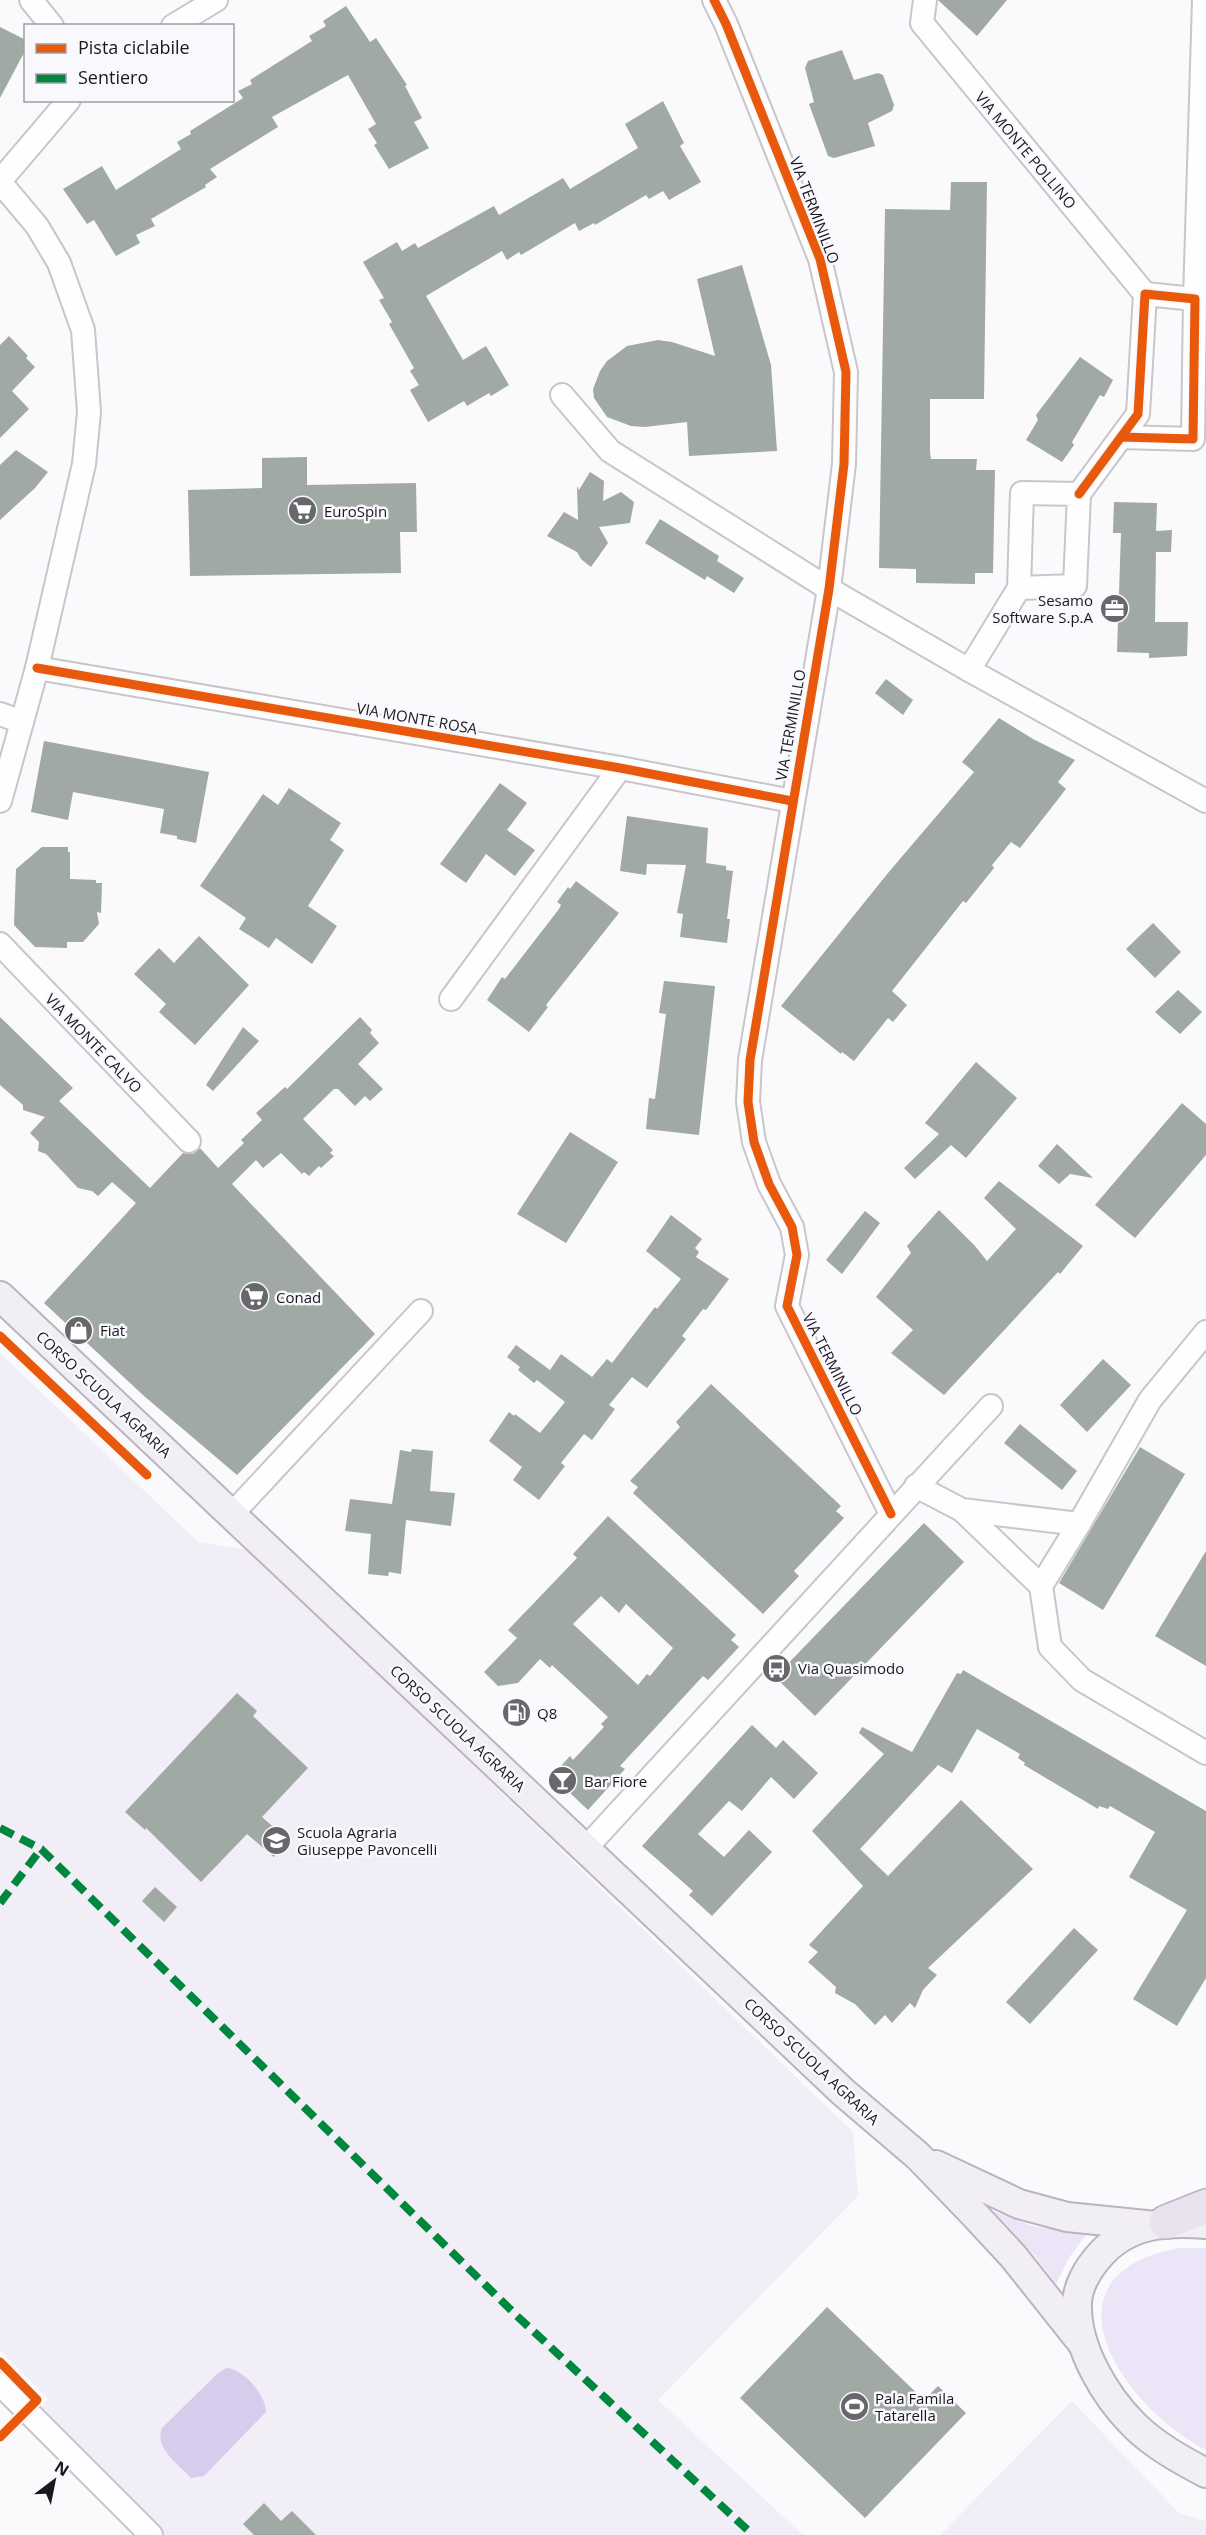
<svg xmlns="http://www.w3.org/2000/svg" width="1206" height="2535" viewBox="0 0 1206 2535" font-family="'Open Sans',sans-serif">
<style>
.built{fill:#f2eef8}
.green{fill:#ece5f8}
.water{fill:#d8ccec}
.building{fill:#a1a9a4;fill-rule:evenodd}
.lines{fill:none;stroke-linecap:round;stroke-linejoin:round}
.minor-casing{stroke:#c8c6cb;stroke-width:26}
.major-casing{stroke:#bab4c1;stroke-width:32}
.highway-casing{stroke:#bab4c1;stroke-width:36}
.minor{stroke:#fefefe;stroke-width:22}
.major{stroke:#f1eef4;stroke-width:28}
.highway{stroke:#e8e3ee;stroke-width:33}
.quiet{stroke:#00873e;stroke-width:8;stroke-dasharray:15 8;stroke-linecap:butt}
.cycleway-casing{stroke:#f9f8fc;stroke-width:13}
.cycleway{stroke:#e8590c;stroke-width:9}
.labels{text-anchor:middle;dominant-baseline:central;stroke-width:5;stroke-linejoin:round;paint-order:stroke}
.street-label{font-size:15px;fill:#1a181f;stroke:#f9f8fc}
.poi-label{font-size:15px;fill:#1a181f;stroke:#f9f8fc;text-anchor:start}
</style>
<rect width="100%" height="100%" fill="#faf9fb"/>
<!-- built -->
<g class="built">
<path d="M0 1353 198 1542 250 1550 853 2132 858 2196 658 2400 803 2535H162L37 2412 48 2399 0 2350Z"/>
<path d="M1072 2401 1179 2513 1206 2521V2535H940Z"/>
</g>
<!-- green -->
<g class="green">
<path d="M993 2211 1033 2226 1086 2235 1069 2258 1056 2284 1035 2256Z"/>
<path d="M1179 2248H1206V2450C1123 2408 1033 2275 1179 2248Z"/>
</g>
<!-- water -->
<path class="water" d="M226 2368C243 2368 266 2395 266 2412L204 2476 191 2478C178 2464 154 2448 162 2428L217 2374Z"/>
<!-- building -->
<g class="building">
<path d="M938 0H1007L977 36Z"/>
<path d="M346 6 370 42 376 38 407 85 405 86 422 118 414 122 429 148 389 169 374 145 377 143 368 129 376 124 348 75 272 117 278 127 210 169 217 177 205 185 206 187 151 219 155 226 136 235 140 243 116 256 94 220 87 224 63 189 102 166 116 190 181 149 177 142 191 134 190 131 243 98 238 91 252 84 250 80 312 41 309 36 326 26 323 21Z"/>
<path d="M0 27 26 40V49L0 98Z"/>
<path d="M842 50 854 80 878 73 883 75 894 105 892 111 868 123 875 146 834 158 828 156 809 104 814 102 805 68 808 61Z"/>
<path d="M663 101 684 143 680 146 701 182 669 200 663 191 649 199 646 195 595 225 594 223 579 231 575 223 521 255 519 252 507 260 502 251 426 296 463 360 486 346 509 385 491 396 489 393 467 406 464 401 428 422 410 390 419 385 410 371 414 368 389 324 392 322 379 300 384 298 363 262 397 242 402 251 415 243 418 248 494 206 499 215 563 178 570 189 638 148 625 124Z"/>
<path d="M951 182H987L984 399H930V452L931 459H977L976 470H995L993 573H975V584L916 583V569L879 568 885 209 950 210Z"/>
<path d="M742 265 771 365 777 451 689 456 687 422 645 427 631 426 607 417 594 398 593 389 600 371 607 361 627 346 658 340 672 342 715 356 697 279Z"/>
<path d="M9 336 28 356 26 358 35 367 12 391 29 409 0 438V345Z"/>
<path d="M1080 357 1113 380 1104 397 1100 395 1072 442 1074 445 1062 462 1026 440 1038 420 1036 415Z"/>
<path d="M16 450 48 472 35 488 0 520V465Z"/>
<path d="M307 457V485L416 483 417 532H400L401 573 190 576 188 490 262 488V458Z"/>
<path d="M590 472 604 481 603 501 621 492 634 502 630 523 599 527 608 543 591 567 581 559 577 552 547 536 564 512 578 520 577 486 579 490Z"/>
<path d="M1114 502 1157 503 1156 531 1172 530 1171 552H1156L1155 622H1188L1187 656 1149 658V653L1117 652 1121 533H1113Z"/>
<path d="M660 519 719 556 717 561 744 578 734 593 707 576 705 580 645 543Z"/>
<path d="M886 679 913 700 903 715 875 693Z"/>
<path d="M999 718 1033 739 1075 760 1058 782 1066 789 1020 848 1011 842 992 865 994 868 966 903 963 901 892 991 907 1005 893 1022 888 1018 854 1061 842 1052 841 1054 781 1006 888 873 974 772 962 762Z"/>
<path d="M44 741 209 772 196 843 177 839V836L160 833 164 809 73 792 68 820 31 812Z"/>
<path d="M500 783 527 803 507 830 535 850 515 876 486 854 466 883 440 864Z"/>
<path d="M289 788 341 823 330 840 344 850 308 906 337 926 312 964 276 938 269 948 239 929 246 918 200 886 263 794 278 805Z"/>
<path d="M627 816 708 828 706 863 726 866V870L733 871 727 919H730L727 943 680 937 683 914 677 913 686 865 647 864 646 875 620 871Z"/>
<path d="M42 847H68V852H70V879L96 880V883H102L101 913 97 912 99 924 83 942H67V948L35 947 14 925 16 869Z"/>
<path d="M576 881 619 913 546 1005 548 1007 529 1032 487 1000 502 977 505 979 559 909 561 905 557 902 568 887 570 889Z"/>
<path d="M1153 923 1181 952 1155 978 1126 949Z"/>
<path d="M199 936 249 985 195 1045 159 1012 166 1004 134 974 159 948 174 963Z"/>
<path d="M664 981 715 986 699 1135 646 1129 649 1098 655 1099 666 1014 659 1013Z"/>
<path d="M1178 990 1202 1012 1180 1034 1155 1012Z"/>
<path d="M0 1017 73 1088 59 1101 150 1188 183 1153 193 1154 200 1148 218 1168 244 1143 241 1140 262 1120 256 1113 285 1087 287 1089 360 1017 372 1030 370 1033 379 1043 358 1064 383 1089 370 1101 365 1096 355 1106 338 1089H334L303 1119 333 1150 330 1153 334 1156 321 1168 319 1166 309 1176 304 1172 302 1174 281 1153 263 1168 256 1160 232 1184 375 1334 237 1475 144 1396 44 1303 136 1203 112 1182 98 1196 92 1191 78 1188 46 1154 38 1151 39 1142 30 1133 45 1117 23 1110V1105L0 1085Z"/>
<path d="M243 1027 259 1041 213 1091 206 1085Z"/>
<path d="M976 1062 1017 1098 966 1158 951 1145 915 1179 904 1168 939 1134 925 1123Z"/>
<path d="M1182 1103 1206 1124V1155L1135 1238 1095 1205Z"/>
<path d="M570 1132 618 1162 566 1243 517 1214Z"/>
<path d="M1057 1144 1093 1178 1070 1174 1059 1184 1038 1166Z"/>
<path d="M999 1181 1083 1246 1060 1274 1058 1272 944 1395 891 1353 913 1330 876 1297 911 1253 907 1246 939 1210 975 1246 987 1261 1016 1229 984 1198Z"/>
<path d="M865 1211 880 1223 842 1274 826 1260Z"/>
<path d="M671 1215 702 1239 695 1248 699 1252 696 1257 729 1279 706 1310 703 1309 682 1336 686 1339 647 1388 632 1377 609 1405 615 1409 592 1440 584 1434 561 1463 565 1466 539 1500 513 1480 522 1467 489 1441 509 1412 514 1416 515 1414 540 1433 565 1402 537 1380 534 1383 518 1370 520 1367 507 1357 516 1345 550 1370 561 1354 592 1377 607 1359 612 1363 655 1307 657 1309 681 1279 646 1251Z"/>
<path d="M1103 1359 1131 1385 1087 1432 1060 1405Z"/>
<path d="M711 1384 841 1506 836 1511 844 1518 794 1571 799 1576 763 1614 633 1493 638 1487 630 1481 680 1427 676 1422Z"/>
<path d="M1020 1424 1077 1471 1062 1490 1004 1443Z"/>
<path d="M1140 1447 1185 1474 1103 1610 1059 1583Z"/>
<path d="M412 1449 433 1451 430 1491 455 1493 451 1526 406 1520 401 1574 389 1572 388 1576 368 1574 371 1534 345 1531 350 1499 392 1504 400 1450 411 1452Z"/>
<path d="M608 1516 736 1635 731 1640 739 1647 708 1680 703 1676 620 1766 625 1769 588 1810 552 1776 570 1756 573 1760 604 1727 601 1724 608 1717 552 1665 550 1668 540 1659 518 1683 498 1686 484 1672 517 1638 508 1630 577 1558 573 1554ZM601 1596 619 1613 626 1604 673 1648 650 1676 647 1674 638 1685 573 1624Z"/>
<path d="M924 1523 964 1562 815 1716 775 1677Z"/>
<path d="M1206 1551V1666L1155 1636Z"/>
<path d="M963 1670 1206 1811V1978L1177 2026 1133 1999 1187 1910 1129 1877 1155 1832 1110 1806 1108 1809 1099 1806 1098 1809 1024 1765 1025 1763 1018 1758 1020 1754 977 1729 952 1773 938 1765 860 1849 888 1876 961 1800 1033 1869 928 1968 937 1975 923 1990 915 2008 910 2003 892 2023 885 2015 875 2025 855 2004 835 1993 836 1987 808 1962 818 1952 809 1945 863 1886 812 1831 884 1754 859 1733 862 1727 912 1752 957 1673 961 1674Z"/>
<path d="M237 1693 257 1711 253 1716 308 1768 262 1817 288 1840 274 1857 247 1834 201 1882 146 1828 145 1830 125 1812Z"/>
<path d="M752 1725 776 1748 783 1740 818 1773 794 1799 771 1777 742 1811 729 1801 698 1834 724 1857 749 1830 772 1852 712 1916 689 1895 693 1891 642 1846Z"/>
<path d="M155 1887 177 1907 164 1922 142 1901Z"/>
<path d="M1074 1928 1098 1950 1030 2024 1006 2002Z"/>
<path d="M827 2307 924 2400 938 2386 966 2413 865 2518 740 2398Z"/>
<path d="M264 2503 281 2521 292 2511 316 2535H254L243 2524Z"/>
</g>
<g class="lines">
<defs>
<g id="minor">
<path d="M31 0 52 26"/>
<path d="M714 0 726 24 820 259 846 372 844 464 829 589 750 1060 748 1102 754 1142 769 1184 792 1227 797 1255 787 1306 891 1514"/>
<path d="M925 0 922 23 1145 294"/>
<path d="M173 26 216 0"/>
<path d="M0 181 69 100"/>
<path d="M0 182 37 226 59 263 83 330 89 412 84 464 37 668 0 801"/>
<path d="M1195 299 1204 0"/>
<path d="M562 395 610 451 829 589 969 670 1206 801"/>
<path d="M1079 494 1121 437 1193 439 1195 299 1145 294 1138 414 1121 437"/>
<path d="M37 668 620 768 792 801"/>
<path d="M969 670 1019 588 1022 493 1079 494 1075 586 1019 588"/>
<path d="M0 714 22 722"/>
<path d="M0 944 189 1141"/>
<path d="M451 999 620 768"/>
<path d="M916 1486 962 1510 1079 1524 1150 1400 1206 1332"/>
<path d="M962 1510 1041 1586"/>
<path d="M232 1514 421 1311"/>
<path d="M1079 1524 1041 1586 1050 1647 1082 1680 1206 1753"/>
<path d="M586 1848 991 1406"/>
<path d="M0 2384 151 2535"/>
</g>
<g id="major">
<path d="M0 1296 843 2092 918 2156 973 2213 1013 2256 1083 2344"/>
<path d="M936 2165 1019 2204 1067 2217 1146 2225"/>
<path d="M1206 2224C1166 2221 1129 2223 1101 2254 1088 2268 1076 2288 1077 2307 1077 2349 1105 2396 1134 2425 1154 2445 1181 2460 1206 2473"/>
</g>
<path id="highway" d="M1166 2222 1206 2206"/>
</defs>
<!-- minor casing -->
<use href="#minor" class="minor-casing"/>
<!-- major casing -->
<use href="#major" class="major-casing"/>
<!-- highway casing -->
<use href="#highway" class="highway-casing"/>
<!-- minor -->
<use href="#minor" class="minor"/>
<!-- major -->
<use href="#major" class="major"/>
<!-- highway -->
<use href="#highway" class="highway"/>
<!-- quiet -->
<g class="quiet">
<path d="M0 1828 41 1849 517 2316 753 2535"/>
<path d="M0 1903 41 1849"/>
</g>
<defs>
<g id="cycleway">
<path d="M714 0 726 24 820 259 846 372 844 464 829 589 750 1060 748 1102 754 1142 769 1184 792 1227 797 1255 787 1306 891 1514"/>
<path d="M1079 494 1121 437 1193 439 1195 299 1145 294 1138 414 1121 437"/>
<path d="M37 668 620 768 792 801"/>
<path d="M0 1336 147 1475"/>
<path d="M0 2362 37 2400 0 2437"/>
</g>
</defs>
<!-- cycleway casing -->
<use href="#cycleway" class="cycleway-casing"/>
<!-- cycleway -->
<use href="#cycleway" class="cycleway"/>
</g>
<!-- icons -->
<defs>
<symbol id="supermarket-disc" viewBox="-11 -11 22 22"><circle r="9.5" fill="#68676c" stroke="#f9f8fc"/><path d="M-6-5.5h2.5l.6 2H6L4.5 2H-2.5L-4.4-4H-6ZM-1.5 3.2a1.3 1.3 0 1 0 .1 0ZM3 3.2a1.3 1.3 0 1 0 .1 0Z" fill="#fff"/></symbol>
<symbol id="office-disc" viewBox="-11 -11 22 22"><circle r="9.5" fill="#68676c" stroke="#f9f8fc"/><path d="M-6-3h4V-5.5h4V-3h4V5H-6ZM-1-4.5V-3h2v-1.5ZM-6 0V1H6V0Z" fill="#fff"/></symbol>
<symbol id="shop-disc" viewBox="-11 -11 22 22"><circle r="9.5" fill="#68676c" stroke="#f9f8fc"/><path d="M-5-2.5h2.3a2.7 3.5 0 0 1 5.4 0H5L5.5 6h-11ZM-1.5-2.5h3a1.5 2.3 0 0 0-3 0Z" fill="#fff"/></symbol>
<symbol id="bus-disc" viewBox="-11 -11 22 22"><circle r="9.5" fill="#68676c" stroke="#f9f8fc"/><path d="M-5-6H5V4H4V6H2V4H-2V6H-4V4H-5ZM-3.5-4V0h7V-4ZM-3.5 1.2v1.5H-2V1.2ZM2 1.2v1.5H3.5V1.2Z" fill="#fff"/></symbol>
<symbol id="fuel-disc" viewBox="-11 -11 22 22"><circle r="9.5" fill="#68676c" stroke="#f9f8fc"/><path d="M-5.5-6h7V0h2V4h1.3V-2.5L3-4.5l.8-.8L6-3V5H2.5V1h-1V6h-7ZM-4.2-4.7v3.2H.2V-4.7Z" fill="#fff"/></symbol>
<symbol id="bar-disc" viewBox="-11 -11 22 22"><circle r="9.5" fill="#68676c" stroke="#f9f8fc"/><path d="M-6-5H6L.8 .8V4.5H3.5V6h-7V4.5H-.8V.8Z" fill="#fff"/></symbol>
<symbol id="school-disc" viewBox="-11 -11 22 22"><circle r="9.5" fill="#68676c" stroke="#f9f8fc"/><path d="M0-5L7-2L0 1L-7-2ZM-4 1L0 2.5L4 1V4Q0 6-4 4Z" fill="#fff"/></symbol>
<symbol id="stadium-disc" viewBox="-11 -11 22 22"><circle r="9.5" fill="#68676c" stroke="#f9f8fc"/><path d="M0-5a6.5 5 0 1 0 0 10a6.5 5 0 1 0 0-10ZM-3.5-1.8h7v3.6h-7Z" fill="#fff"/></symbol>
</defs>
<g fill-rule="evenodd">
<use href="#supermarket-disc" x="286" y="494" width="33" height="33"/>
<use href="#office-disc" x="1098" y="592" width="33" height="33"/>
<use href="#supermarket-disc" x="238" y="1280" width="33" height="33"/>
<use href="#shop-disc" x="62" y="1314" width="33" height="33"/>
<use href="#bus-disc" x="760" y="1652" width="33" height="33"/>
<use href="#fuel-disc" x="500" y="1696" width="33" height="33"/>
<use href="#bar-disc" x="546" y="1764" width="33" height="33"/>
<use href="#school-disc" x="260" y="1824" width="33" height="33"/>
<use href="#stadium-disc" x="838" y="2390" width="33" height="33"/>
</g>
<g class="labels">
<!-- street labels -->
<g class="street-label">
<text transform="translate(1026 150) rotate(50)">VIA MONTE POLLINO</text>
<text transform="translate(815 210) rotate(69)">VIA TERMINILLO</text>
<text transform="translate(417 718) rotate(10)">VIA MONTE ROSA</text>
<text transform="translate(790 725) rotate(-80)">VIA TERMINILLO</text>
<text transform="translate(94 1043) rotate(46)">VIA MONTE CALVO</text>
<text transform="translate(833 1364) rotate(63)">VIA TERMINILLO</text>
<text transform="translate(104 1394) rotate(43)">CORSO SCUOLA AGRARIA</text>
<text transform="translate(458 1728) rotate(43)">CORSO SCUOLA AGRARIA</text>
<text transform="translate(812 2061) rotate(43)">CORSO SCUOLA AGRARIA</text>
</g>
<!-- poi labels -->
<g class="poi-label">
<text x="324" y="511">EuroSpin</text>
<text x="1093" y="600" text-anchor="end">Sesamo<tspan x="1093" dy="17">Software S.p.A</tspan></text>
<text x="276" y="1297">Conad</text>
<text x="100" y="1330">Fiat</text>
<text x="798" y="1668">Via Quasimodo</text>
<text x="537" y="1713">Q8</text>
<text x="584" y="1781">Bar Fiore</text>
<text x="297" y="1832">Scuola Agraria<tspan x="297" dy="17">Giuseppe Pavoncelli</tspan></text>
<text x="875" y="2398">Pala Famila<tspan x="875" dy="17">Tatarella</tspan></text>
</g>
</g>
<!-- legend -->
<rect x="24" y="24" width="210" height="78" fill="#f9f8fc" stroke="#a09ea4" stroke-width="1.5"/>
<rect x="36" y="44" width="30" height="9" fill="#e8590c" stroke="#a09ea4" stroke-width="1.5"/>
<text x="78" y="54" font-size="18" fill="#1a181f">Pista ciclabile</text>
<rect x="36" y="74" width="30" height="9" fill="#00873e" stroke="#a09ea4" stroke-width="1.5"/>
<text x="78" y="84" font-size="18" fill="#1a181f">Sentiero</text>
<!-- north arrow -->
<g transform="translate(54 2481) rotate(32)" stroke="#f9f8fc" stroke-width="4.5" paint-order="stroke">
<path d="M0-4.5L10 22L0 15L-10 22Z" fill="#1a181f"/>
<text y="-9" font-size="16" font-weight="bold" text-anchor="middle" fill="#1a181f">N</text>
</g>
</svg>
